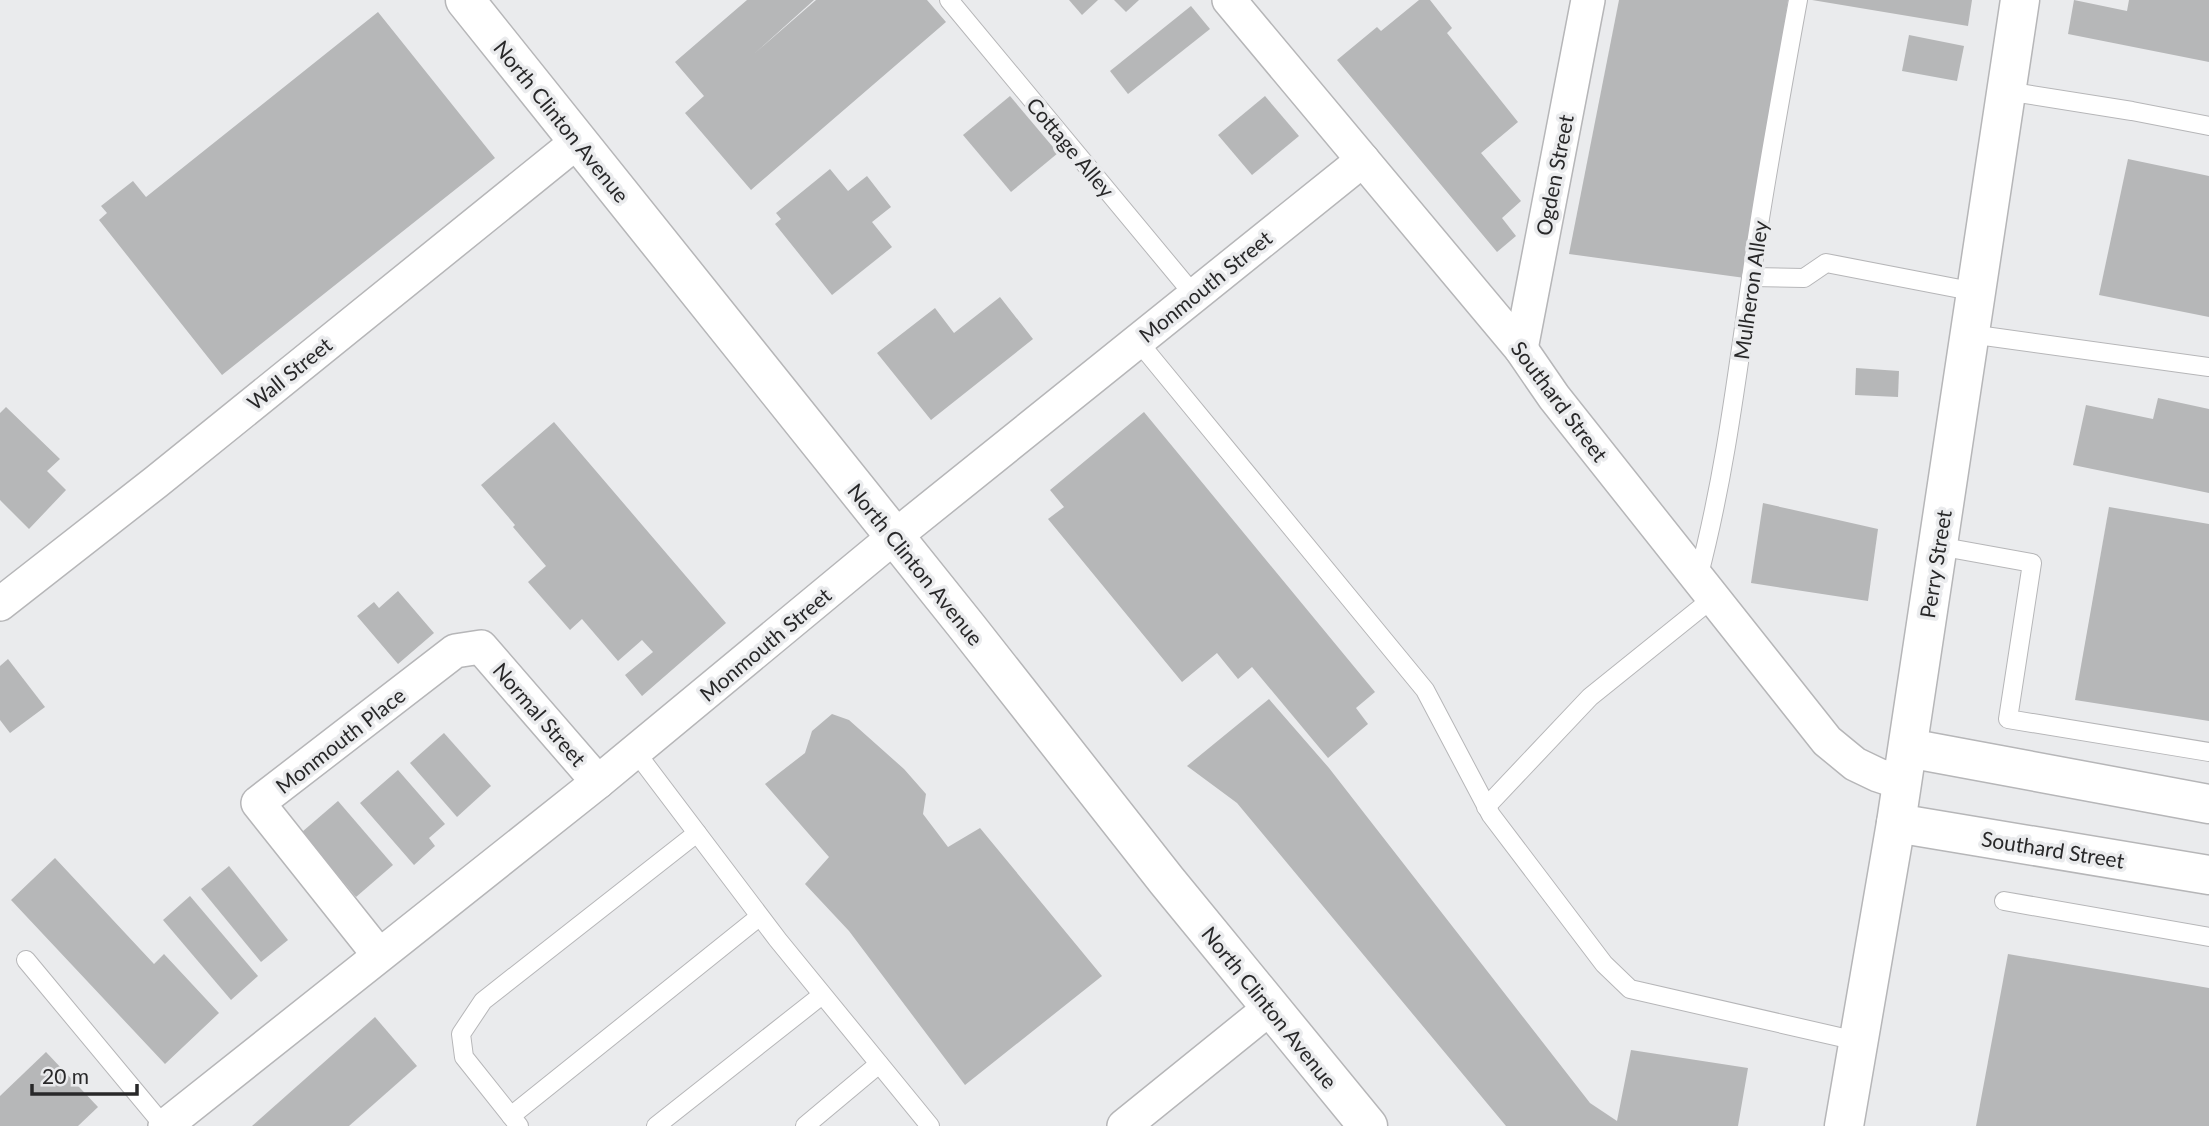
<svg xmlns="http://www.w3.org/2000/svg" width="2209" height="1126" viewBox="0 0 2209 1126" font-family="Lato,sans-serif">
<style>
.building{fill:#b6b7b8}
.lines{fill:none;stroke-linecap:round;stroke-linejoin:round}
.lane-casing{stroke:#b6b6b8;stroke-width:20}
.street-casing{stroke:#b6b6b8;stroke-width:36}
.secondary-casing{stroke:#b6b6b8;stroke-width:41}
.lane{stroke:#fff;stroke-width:18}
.street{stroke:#fff;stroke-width:33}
.secondary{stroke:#fff;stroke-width:38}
.labels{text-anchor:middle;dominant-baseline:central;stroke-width:7;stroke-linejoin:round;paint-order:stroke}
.street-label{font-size:21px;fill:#282829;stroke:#eaebed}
</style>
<rect width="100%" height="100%" fill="#eaebed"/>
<!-- building -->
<g class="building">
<path d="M747 0H814L755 53 816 0H927L946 22 751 190 685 113 704 96 675 62Z"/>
<path d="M1069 0H1098L1082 15Z"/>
<path d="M1114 0H1139L1126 12Z"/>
<path d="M1419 0H1430L1452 28 1447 33 1518 122 1481 153 1521 201 1502 218 1516 236 1497 252 1337 60 1377 27 1381 31Z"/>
<path d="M1619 0H1788L1745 278 1569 254Z"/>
<path d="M1812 0H1972L1968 26Z"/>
<path d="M2074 0 2127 11 2129 0H2209V62L2068 34Z"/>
<path d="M1191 6 1210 29 1128 94 1110 71Z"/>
<path d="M378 12 495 158 222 375 99 220 107 213 101 206 133 181 146 197Z"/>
<path d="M1909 35 1964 46 1957 81 1902 71Z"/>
<path d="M1010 96 1058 153 1011 192 963 135Z"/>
<path d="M1265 96 1299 136 1252 175 1218 135Z"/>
<path d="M2128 159 2209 176V317L2099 295Z"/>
<path d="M830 169 848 191 867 176 891 207 872 222 892 247 832 295 775 224 781 219 776 213Z"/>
<path d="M1000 297 1033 339 931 420 877 353 935 308 954 333Z"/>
<path d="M1856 368 1899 371 1898 397 1855 395Z"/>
<path d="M2158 398 2209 409V493L2073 465 2086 405 2153 419Z"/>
<path d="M6 407 60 459 47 471 66 490 29 529 0 500V413Z"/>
<path d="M1144 412 1375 692 1356 708 1368 724 1328 758 1252 667 1238 679 1217 653 1182 682 1048 519 1064 507 1050 490Z"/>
<path d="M554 422 726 623 642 696 625 675 653 652 642 640 618 661 582 619 570 630 528 582 546 566 513 527 515 525 481 485Z"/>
<path d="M1763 503 1878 529 1868 601 1751 583Z"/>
<path d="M2109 507 2209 524V721L2075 700Z"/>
<path d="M398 591 434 633 398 664 357 616 374 602 379 608Z"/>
<path d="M8 659 45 707 10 733 0 720V666Z"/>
<path d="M1269 699 1329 768 1590 1103 1617 1121 1631 1050 1748 1068 1738 1126H1506L1237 803 1187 766Z"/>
<path d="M832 714 849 720 904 769 926 794 923 814 948 847 980 828 1102 976 965 1085 849 931 805 884 829 857 765 784 805 753 812 731Z"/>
<path d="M444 733 491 786 457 817 410 763Z"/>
<path d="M398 770 445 824 429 838 435 846 414 865 360 803Z"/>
<path d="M338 801 393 865 356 897 302 832Z"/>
<path d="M55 858 154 964 164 954 219 1013 165 1064 11 900Z"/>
<path d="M229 866 288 940 261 962 201 889Z"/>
<path d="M190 896 258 976 231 1000 163 920Z"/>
<path d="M2008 954 2209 988V1126H1976Z"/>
<path d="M375 1017 417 1066 349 1126H252Z"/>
<path d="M46 1052 98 1107 78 1126H0V1096Z"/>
</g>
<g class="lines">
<defs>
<g id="lane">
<path d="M949 0 1194 295"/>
<path d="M2006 91 2132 111 2209 126"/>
<path d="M1751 277 1804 278 1826 263 1976 292"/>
<path d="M1970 334 2209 367"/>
<path d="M1137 340 1425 690 1491 815 1604 964 1630 989 1857 1041"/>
<path d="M1938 546 2032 563 2008 719 2209 752"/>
<path d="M1698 578C1728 465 1740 348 1758 231 1770 154 1784 77 1798 0"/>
<path d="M635 751 778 940 930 1126"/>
<path d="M1486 807 1590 697 1713 598"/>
<path d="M2004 901 2209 937"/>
<path d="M26 960 164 1126"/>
<path d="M511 1116 759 917"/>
<path d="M519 1126 464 1057 461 1034 483 1001 697 833"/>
<path d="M656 1126 822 995"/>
<path d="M805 1126 879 1064"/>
</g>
<g id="street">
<path d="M1229 0 1521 349 1554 397 1827 741 1855 764 1878 775 1902 783"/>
<path d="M1521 349 1588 0"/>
<path d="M0 604 156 482 578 141"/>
<path d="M379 955 258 803 455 651 481 647 598 782"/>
<path d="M165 1126 598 782 894 537 1363 160"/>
<path d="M1124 1126 1270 1008"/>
</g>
<g id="secondary">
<path d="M465 0 968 628 1167 881 1368 1126"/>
<path d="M1908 748 2209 804"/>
<path d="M1896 823 2209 875"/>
<path d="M1844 1126 1896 823 2020 0"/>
</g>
</defs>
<!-- lane casing -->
<use href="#lane" class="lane-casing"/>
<!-- street casing -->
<use href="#street" class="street-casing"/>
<!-- secondary casing -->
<use href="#secondary" class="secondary-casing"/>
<!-- lane -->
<use href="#lane" class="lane"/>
<!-- street -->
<use href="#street" class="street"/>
<!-- secondary -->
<use href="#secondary" class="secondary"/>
</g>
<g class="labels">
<!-- street labels -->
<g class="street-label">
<text transform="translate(562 121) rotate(51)">North Clinton Avenue</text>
<text transform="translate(1071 147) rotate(50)">Cottage Alley</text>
<text transform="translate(1554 175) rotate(-79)">Ogden Street</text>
<text transform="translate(1205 286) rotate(-39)">Monmouth Street</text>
<text transform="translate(1750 290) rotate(-82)">Mulheron Alley</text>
<text transform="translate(289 373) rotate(-39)">Wall Street</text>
<text transform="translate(1560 401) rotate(53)">Southard Street</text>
<text transform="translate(916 564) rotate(51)">North Clinton Avenue</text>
<text transform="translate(1935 564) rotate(-81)">Perry Street</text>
<text transform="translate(765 644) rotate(-40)">Monmouth Street</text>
<text transform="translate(540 714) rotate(49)">Normal Street</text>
<text transform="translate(340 740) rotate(-38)">Monmouth Place</text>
<text transform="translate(2053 849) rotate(9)">Southard Street</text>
<text transform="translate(1270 1007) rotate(51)">North Clinton Avenue</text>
</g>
</g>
<!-- scale -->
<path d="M32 1084v10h105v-10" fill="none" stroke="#282829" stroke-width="3.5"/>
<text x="42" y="1084" font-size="21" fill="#282829" stroke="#eaebed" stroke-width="5" paint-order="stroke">20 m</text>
</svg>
